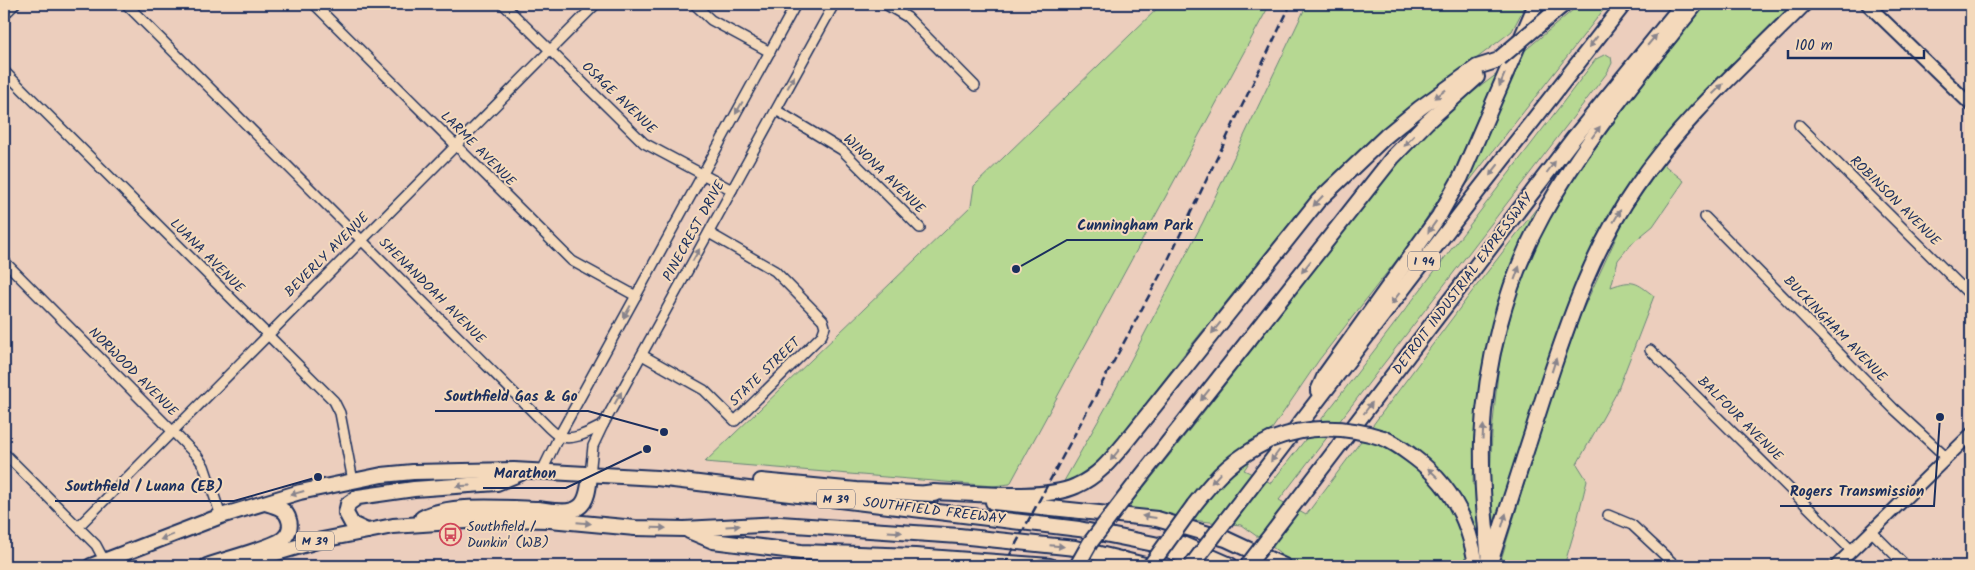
<svg xmlns="http://www.w3.org/2000/svg" width="1975" height="570" viewBox="0 0 1975 570" font-family="Kalam,sans-serif">
<style>
.green{fill:#b6d892;stroke:#688478}
.lines{fill:none;stroke-linecap:round;stroke-linejoin:round}
.minor-casing{stroke:#1b2f5e;stroke-width:12}
.major-casing{stroke:#1b2f5e;stroke-width:15}
.highway-casing{stroke:#1b2f5e;stroke-width:18}
.minor{stroke:#f4d9bb;stroke-width:9}
.major{stroke:#f4d9bb;stroke-width:11}
.highway{stroke:#f4d9bb;stroke-width:14}
.rail{stroke:#1b2f5e;stroke-width:2.5;stroke-dasharray:8 4;stroke-linecap:butt}
.highway-bridge-casing{stroke:#1b2f5e;stroke-width:18;stroke-linecap:butt}
.highway-bridge{stroke:#f4d9bb;stroke-width:14}
.oneway{fill:#88848c}
.labels{text-anchor:middle;dominant-baseline:central;stroke-width:4;stroke-linejoin:round;paint-order:stroke}
.shield{fill:#f4d9bb;stroke:#5c627a;stroke-width:1}
.shield-label{font-size:12px;font-weight:bold;fill:#1b2f5e}
.street-label{font-size:14px;fill:#1b2f5e;stroke:#f4d9bb}
.poi-label{font-size:14px;fill:#1b2f5e;stroke:#f4d9bb;text-anchor:start}
.leader{fill:none;stroke:#1b2f5e;stroke-width:2}
.callout-dot{fill:#1b2f5e;stroke:#f4d9bb;stroke-width:2}
.callout-label{font-size:15px;text-anchor:middle;font-weight:bold;fill:#1b2f5e;stroke:#f4d9bb;stroke-width:4;stroke-linejoin:round;paint-order:stroke}
</style>
<rect width="100%" height="100%" fill="#eccebd"/>
<filter id="ink" filterUnits="userSpaceOnUse"><feTurbulence type="fractalNoise" baseFrequency=".02" numOctaves="2"/><feDisplacementMap in="SourceGraphic" scale="10" xChannelSelector="R" yChannelSelector="G"/><feConvolveMatrix kernelMatrix="1 2 1 2 8 2 1 2 1" color-interpolation-filters="sRGB"/></filter>
<g filter="url(#ink)">
<!-- green -->
<g class="green">
<path d="M1162 4H1270L1010 484 993 486 705 462 971 206 974 186Z"/>
<path d="M1307 4H1526L1512 31 1374 138 1331 178 1293 219 1184 354 1105 457 1079 475 1063 483 1110 400 1203 222Z"/>
<path d="M1580 4H1608L1464 188 1515 59Z"/>
<path d="M1706 4 1711 5 1713 4H1795L1707 92 1616 205 1582 267 1482 566H1296L1281 557 1279 552 1241 525 1200 521 1137 510 1129 506C1177 446 1225 385 1272 324 1320 259 1370 189 1427 132 1448 111 1473 92 1497 74L1449 183 1413 239 1319 360 1244 470 1271 483 1335 402 1596 59 1606 54 1611 57 1612 63 1607 73 1279 500 1306 515 1471 293 1536 209 1538 211 1490 337 1480 388 1474 437 1473 485 1490 483 1492 433 1499 363 1516 294 1535 246 1574 177 1630 101Z"/>
<path d="M1663 164 1684 181 1653 226 1631 244 1618 260 1611 287C1633 279 1636 282 1654 296L1617 392 1577 464 1587 480 1575 529 1564 566H1499L1552 394 1580 316 1626 216Z"/>
</g>
<g class="lines">
<defs>
<g id="minor">
<path d="M126 4 549 428C552 431 556 434 559 436 573 442 591 431 603 425"/>
<path d="M314 4 572 261 636 296"/>
<path d="M503 4 644 143 732 190"/>
<path d="M694 4 711 20 770 52"/>
<path d="M885 4 907 17 975 86"/>
<path d="M4 15 15 4"/>
<path d="M4 71 334 401 340 413 353 481"/>
<path d="M776 110 842 150 920 228"/>
<path d="M1799 125 1971 296"/>
<path d="M1705 217 1893 408 1947 458"/>
<path d="M4 261 197 456 204 466 221 516"/>
<path d="M1650 350 1852 551"/>
<path d="M642 355 704 390 735 421 822 335 825 327 823 320 775 271 709 233"/>
<path d="M4 453 96 545 104 560"/>
<path d="M542 471 559 436 796 4"/>
<path d="M590 475 593 446 603 425 834 4"/>
<path d="M1608 515 1632 525 1676 566"/>
<path d="M78 527 596 4"/>
<path d="M1872 532 1906 566"/>
</g>
<g id="major">
<path d="M1867 4 1971 105"/>
<path d="M1836 566 1971 434"/>
</g>
<g id="highway">
<path d="M1318 391 1325 375 1439 216 1461 177 1536 4"/>
<path d="M1383 438C1396 443 1404 450 1415 458 1451 485 1470 522 1476 566"/>
<path d="M761 481 856 490 934 494"/>
<path d="M1136 483 1393 157 1427 122 1477 77"/>
<path d="M926 493 934 492C971 493 1044 501 1076 486 1097 477 1111 460 1125 443L1318 201 1386 136 1420 108 1477 67 1496 61"/>
<path d="M993 502 1157 519 1226 539 1284 566"/>
<path d="M1194 505C1218 474 1234 458 1270 440"/>
<path d="M422 518C448 503 507 508 537 509 549 510 569 515 579 507 588 501 589 485 590 475"/>
<path d="M1226 520 1471 200 1624 4"/>
<path d="M367 531 352 524 346 513 348 504 358 497 414 489 497 483 521 473"/>
<path d="M689 531 713 541 801 552 915 556 1050 566"/>
<path d="M1267 540 1573 139 1683 4"/>
<path d="M1161 544H1182L1230 565"/>
<path d="M826 560 860 566"/>
<path d="M1489 561C1485 520 1481 480 1482 440 1485 364 1506 282 1543 215 1585 139 1642 72 1696 4"/>
<path d="M91 566 221 516 300 492 382 475 413 472 514 470 657 478 1079 529 1154 544 1207 566"/>
<path d="M207 566C223 560 275 547 284 538 289 533 291 526 289 520 286 508 275 506 265 503"/>
<path d="M233 566 317 541 393 526 496 519 550 520 635 528 684 529 780 524 959 536 1075 548 1149 566"/>
<path d="M1489 566C1509 505 1528 444 1548 383 1571 314 1594 247 1636 187 1683 118 1746 63 1804 4"/>
</g>
</defs>
<!-- minor casing -->
<use href="#minor" class="minor-casing"/>
<!-- major casing -->
<use href="#major" class="major-casing"/>
<!-- highway casing -->
<use href="#highway" class="highway-casing"/>
<!-- minor -->
<use href="#minor" class="minor"/>
<!-- major -->
<use href="#major" class="major"/>
<!-- highway -->
<use href="#highway" class="highway"/>
<!-- rail -->
<path class="rail" d="M1004 566 1166 264 1291 4"/>
<defs>
<g id="highway-bridge">
<path d="M1500 58 1564 4"/>
<path d="M1270 440C1308 425 1344 425 1383 438"/>
<path d="M1077 566 1090 543 1136 483"/>
<path d="M1150 566 1194 505"/>
<path d="M1191 566 1226 520"/>
<path d="M1247 566 1267 540"/>
</g>
</defs>
<!-- highway-bridge casing -->
<use href="#highway-bridge" class="highway-bridge-casing"/>
<!-- highway-bridge -->
<use href="#highway-bridge" class="highway-bridge"/>
</g>
<!-- one-way arrows -->
<defs><path id="oneway-solid" d="M-6-.8H1V-3.2L6.5 0L1 3.2V.8H-6Z" transform="scale(1.25)"/></defs>
<g class="oneway">
<use href="#oneway-solid" transform="translate(1652 40) rotate(-50)"/>
<use href="#oneway-solid" transform="translate(1593 42) rotate(128)"/>
<use href="#oneway-solid" transform="translate(1502 80) rotate(113)"/>
<use href="#oneway-solid" transform="translate(791 82) rotate(-61)"/>
<use href="#oneway-solid" transform="translate(1718 89) rotate(-44)"/>
<use href="#oneway-solid" transform="translate(1440 94) rotate(144)"/>
<use href="#oneway-solid" transform="translate(739 108) rotate(119)"/>
<use href="#oneway-solid" transform="translate(1596 132) rotate(-54)"/>
<use href="#oneway-solid" transform="translate(1409 141) rotate(133)"/>
<use href="#oneway-solid" transform="translate(1551 167) rotate(-53)"/>
<use href="#oneway-solid" transform="translate(1494 170) rotate(128)"/>
<use href="#oneway-solid" transform="translate(1318 201) rotate(133)"/>
<use href="#oneway-solid" transform="translate(1617 216) rotate(-60)"/>
<use href="#oneway-solid" transform="translate(1432 227) rotate(125)"/>
<use href="#oneway-solid" transform="translate(696 255) rotate(-61)"/>
<use href="#oneway-solid" transform="translate(1306 267) rotate(128)"/>
<use href="#oneway-solid" transform="translate(1517 273) rotate(-70)"/>
<use href="#oneway-solid" transform="translate(1395 299) rotate(127)"/>
<use href="#oneway-solid" transform="translate(627 312) rotate(119)"/>
<use href="#oneway-solid" transform="translate(1216 328) rotate(128)"/>
<use href="#oneway-solid" transform="translate(1554 365) rotate(-72)"/>
<use href="#oneway-solid" transform="translate(1205 395) rotate(128)"/>
<use href="#oneway-solid" transform="translate(618 398) rotate(-61)"/>
<use href="#oneway-solid" transform="translate(1368 408) rotate(-53)"/>
<use href="#oneway-solid" transform="translate(1483 432) rotate(-86)"/>
<use href="#oneway-solid" transform="translate(1115 455) rotate(129)"/>
<use href="#oneway-solid" transform="translate(1275 456) rotate(127)"/>
<use href="#oneway-solid" transform="translate(1433 473) rotate(-137)"/>
<use href="#oneway-solid" transform="translate(1216 478) rotate(132)"/>
<use href="#oneway-solid" transform="translate(463 486) rotate(176)"/>
<use href="#oneway-solid" transform="translate(297 493) rotate(164)"/>
<use href="#oneway-solid" transform="translate(1149 517) rotate(-172)"/>
<use href="#oneway-solid" transform="translate(1504 520) rotate(-73)"/>
<use href="#oneway-solid" transform="translate(584 523) rotate(5)"/>
<use href="#oneway-solid" transform="translate(733 526) rotate(-3)"/>
<use href="#oneway-solid" transform="translate(659 528) rotate(2)"/>
<use href="#oneway-solid" transform="translate(895 532) rotate(4)"/>
<use href="#oneway-solid" transform="translate(167 537) rotate(159)"/>
<use href="#oneway-solid" transform="translate(1057 546) rotate(5)"/>
</g>
</g>
<!-- icons -->
<defs>
<symbol id="bus-ring" viewBox="-11 -11 22 22"><circle r="9.5" fill="#f4d9bb" stroke="#d1495b" stroke-width="1.5"/><path d="M-5-6H5V4H4V6H2V4H-2V6H-4V4H-5ZM-3.5-4V0h7V-4ZM-3.5 1.2v1.5H-2V1.2ZM2 1.2v1.5H3.5V1.2Z" fill="#d1495b"/></symbol>
</defs>
<g fill-rule="evenodd">
<use href="#bus-ring" x="438" y="522" width="25" height="25"/>
</g>
<g class="labels">
<!-- shield labels -->
<g class="shield">
<rect x="1408" y="251.5" width="32" height="19" rx="4"/>
<rect x="817" y="489.5" width="38" height="19" rx="4"/>
<rect x="296" y="531.5" width="38" height="19" rx="4"/>
</g>
<g class="shield-label">
<text x="1424" y="261">I 94</text>
<text x="836" y="499">M 39</text>
<text x="315" y="541">M 39</text>
</g>
<!-- street labels -->
<g class="street-label">
<text transform="translate(619 98) rotate(44)">OSAGE AVENUE</text>
<text transform="translate(478 149) rotate(45)">LARME AVENUE</text>
<text transform="translate(884 174) rotate(44)">WINONA AVENUE</text>
<text transform="translate(1895 201) rotate(45)">ROBINSON AVENUE</text>
<text transform="translate(694 231) rotate(-61)">PINECREST DRIVE</text>
<text transform="translate(327 255) rotate(-45)">BEVERLY AVENUE</text>
<text transform="translate(207 256) rotate(45)">LUANA AVENUE</text>
<text transform="translate(1463 284) rotate(-53)">DETROIT INDUSTRIAL EXPRESSWAY</text>
<text transform="translate(432 291) rotate(45)">SHENANDOAH AVENUE</text>
<text transform="translate(1835 329) rotate(46)">BUCKINGHAM AVENUE</text>
<text transform="translate(133 372) rotate(45)">NORWOOD AVENUE</text>
<text transform="translate(765 372) rotate(-44)">STATE STREET</text>
<text transform="translate(1740 419) rotate(45)">BALFOUR AVENUE</text>
<text transform="translate(934 511) rotate(7)">SOUTHFIELD FREEWAY</text>
</g>
<!-- poi labels -->
<g class="poi-label">
<text x="467" y="527">Southfield /<tspan x="467" dy="16">Dunkin' (WB)</tspan></text>
</g>
</g>
<!-- callouts -->
<path class="leader" d="M1016 269L1067 240H1203M664 432L588 411H435M647 449L566 488H483M318 477L234 501H55M1940 417L1934 506H1780"/>
<g class="callout-dot">
<circle cx="1016" cy="269" r="5"/>
<circle cx="664" cy="432" r="5"/>
<circle cx="647" cy="449" r="5"/>
<circle cx="318" cy="477" r="5"/>
<circle cx="1940" cy="417" r="5"/>
</g>
<g class="callout-label">
<text x="1135" y="230">Cunningham Park</text>
<text x="511" y="401">Southfield Gas &amp; Go</text>
<text x="525" y="478">Marathon</text>
<text x="144" y="491">Southfield / Luana (EB)</text>
<text x="1857" y="496">Rogers Transmission</text>
</g>
<!-- margin -->
<rect width="1975" height="570" fill="none" stroke="#f4d9bb" stroke-width="20"/>
<rect x="10" y="10" width="1955" height="550" fill="none" stroke="#1b2f5e" stroke-width="2" filter="url(#ink)"/>
<!-- scale -->
<path d="M1788 50v8h136v-8" fill="none" stroke="#1b2f5e" stroke-width="2.5"/>
<text x="1795" y="50" font-size="15" fill="#1b2f5e" stroke="#f4d9bb" stroke-width="4" paint-order="stroke">100 m</text>
</svg>
